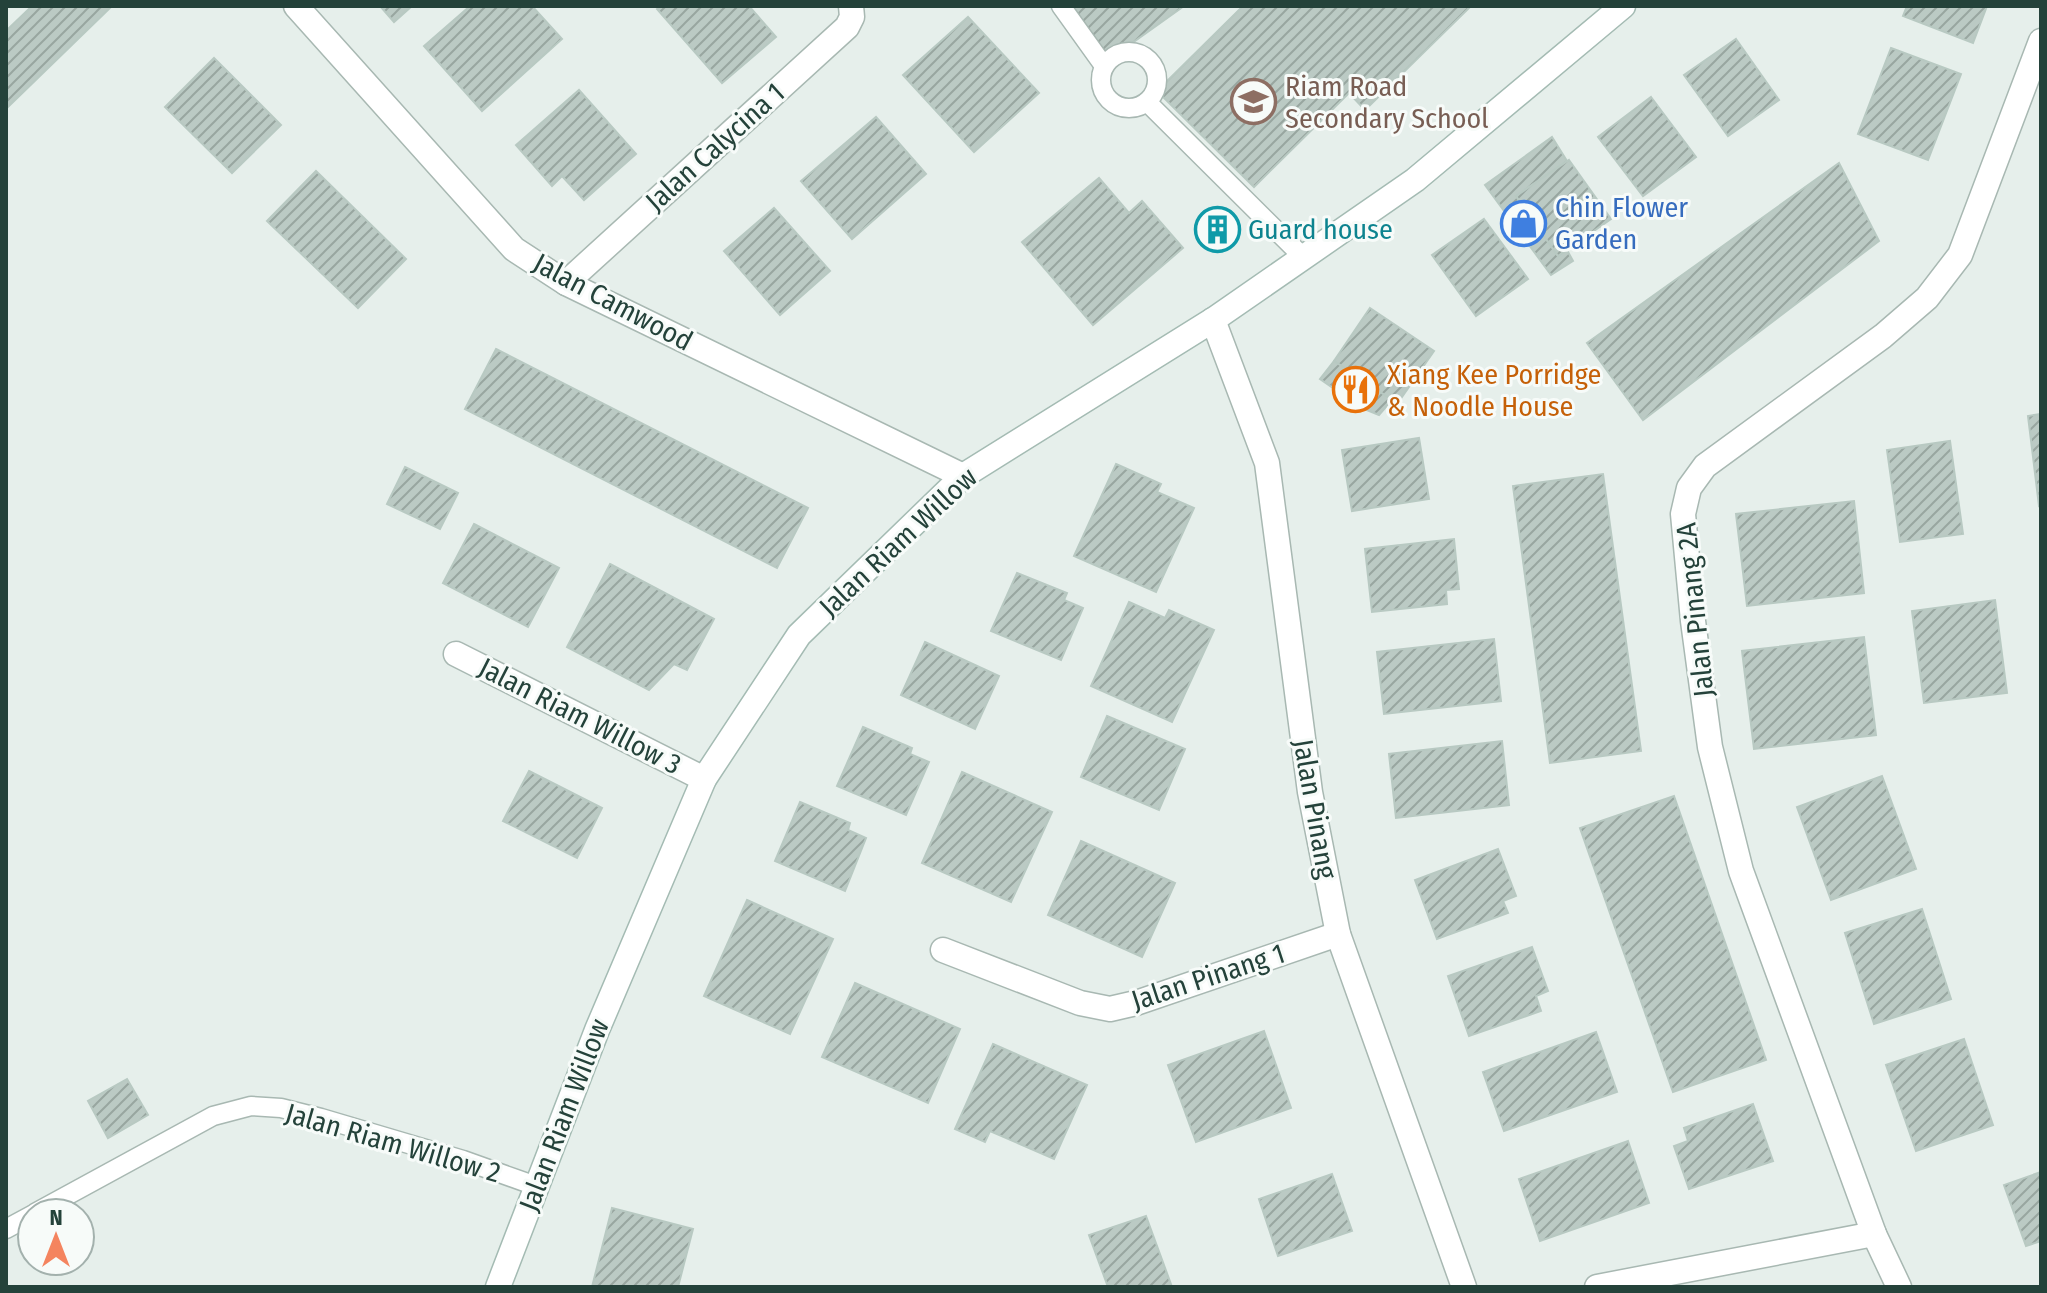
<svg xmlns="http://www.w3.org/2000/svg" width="2047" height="1293" viewBox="0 0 2047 1293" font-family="'Fira Sans Condensed',sans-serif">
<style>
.building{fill:url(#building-hatch);stroke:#b8c9c2;stroke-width:2}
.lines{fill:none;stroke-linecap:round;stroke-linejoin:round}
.lane-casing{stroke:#a8b8b2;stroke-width:21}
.street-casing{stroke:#a8b8b2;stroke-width:27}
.secondary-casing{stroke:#a4bbb3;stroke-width:27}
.lane{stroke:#fff;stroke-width:18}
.street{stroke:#fff;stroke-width:24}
.secondary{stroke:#fff;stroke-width:24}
.labels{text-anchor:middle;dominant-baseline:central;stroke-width:6;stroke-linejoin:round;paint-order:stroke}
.education-label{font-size:28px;fill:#785e54;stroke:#f7fbf9;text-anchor:start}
.street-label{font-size:28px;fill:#24423a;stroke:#f7fbf9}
.shop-label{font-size:28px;fill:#366cbe;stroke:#f7fbf9;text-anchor:start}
.culture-label{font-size:28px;fill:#0d838f;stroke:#f7fbf9;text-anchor:start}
.food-label{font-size:28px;fill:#c56008;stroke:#f7fbf9;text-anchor:start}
</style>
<defs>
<pattern id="building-hatch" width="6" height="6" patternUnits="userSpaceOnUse" patternTransform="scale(2)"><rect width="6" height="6" fill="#bbcac4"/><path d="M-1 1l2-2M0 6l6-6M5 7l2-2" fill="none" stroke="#98a6a0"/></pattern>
</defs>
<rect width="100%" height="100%" fill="#e6efeb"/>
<!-- building -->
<g class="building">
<path d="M32 6H112L6 109V31Z"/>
<path d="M380 6H412L394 22Z"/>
<path d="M470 6H532L562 39 482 111 424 46Z"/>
<path d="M660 6H749L776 37 722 83 657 9Z"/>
<path d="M1066 6H1184L1104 63Z"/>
<path d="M1243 6H1471L1365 110 1349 93 1254 187 1157 91Z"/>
<path d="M1907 6H1987L1973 43 1903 16Z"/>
<path d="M968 17 1039 93 974 152 903 75Z"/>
<path d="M1736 39 1779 100 1728 136 1684 75Z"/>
<path d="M1891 48 1961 74 1928 160 1858 134Z"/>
<path d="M214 58 281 125 232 173 165 107Z"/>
<path d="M579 90 636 154 584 200 562 176 552 186 516 145Z"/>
<path d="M1651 97 1696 157 1643 196 1598 137Z"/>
<path d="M876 117 926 174 852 239 801 181Z"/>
<path d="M1552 137 1567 161 1516 196 1558 256 1567 250 1573 261 1551 275 1485 185Z"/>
<path d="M1569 160 1611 219 1558 256 1516 196Z"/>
<path d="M1839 163 1879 241 1643 420 1587 343Z"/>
<path d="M316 171 406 259 358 308 267 221Z"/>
<path d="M1099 178 1129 213 1142 201 1183 248 1093 325 1022 242Z"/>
<path d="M774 208 830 271 780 315 724 251Z"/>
<path d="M1214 211 1236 232 1220 247 1199 226Z"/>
<path d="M1484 219 1528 279 1476 316 1432 255Z"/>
<path d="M1370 308 1434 351 1397 404 1334 361Z"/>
<path d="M496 349 808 508 777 568 465 409Z"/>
<path d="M1334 361 1392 400 1379 415 1362 408 1320 379Z"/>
<path d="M2041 414V505L2039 506 2028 416Z"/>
<path d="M1419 438 1429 499 1352 511 1342 450Z"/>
<path d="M1950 441 1963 534 1900 542 1887 450Z"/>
<path d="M1116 464 1161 484 1157 492 1194 508 1156 592 1074 556Z"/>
<path d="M405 467 458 493 440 529 387 504Z"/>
<path d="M1603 474 1641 751 1550 763 1513 486Z"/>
<path d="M1854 501 1864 593 1747 606 1736 514Z"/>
<path d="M474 524 559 568 528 627 443 583Z"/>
<path d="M1454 539 1459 589 1446 590 1447 604 1372 612 1365 549Z"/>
<path d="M610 564 714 619 687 670 674 664 649 690 567 647Z"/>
<path d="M1017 573 1067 593 1064 600 1083 608 1061 660 991 631Z"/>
<path d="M1995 600 2007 693 1924 703 1912 611Z"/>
<path d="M1129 602 1165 618 1169 610 1214 630 1172 722 1091 686Z"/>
<path d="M1864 637 1876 735 1754 749 1742 651Z"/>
<path d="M1494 639 1501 701 1384 714 1377 652Z"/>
<path d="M925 642 999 676 975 729 901 695Z"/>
<path d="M1107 716 1185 749 1159 810 1081 777Z"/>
<path d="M863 727 912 748 910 754 929 762 906 815 837 786Z"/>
<path d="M1502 741 1509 805 1396 818 1389 754Z"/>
<path d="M529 771 602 808 577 858 503 821Z"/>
<path d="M962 772 1052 812 1011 902 922 863Z"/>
<path d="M1882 776 1916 869 1831 900 1797 807Z"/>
<path d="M1674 796 1766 1060 1673 1092 1580 828Z"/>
<path d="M800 802 850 823 848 830 866 838 845 891 775 861Z"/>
<path d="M1081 841 1175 883 1142 957 1048 915Z"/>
<path d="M1498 849 1516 896 1503 901 1508 913 1437 939 1415 880Z"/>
<path d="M747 900 833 939 790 1034 704 996Z"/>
<path d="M1922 909 1951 999 1874 1024 1845 933Z"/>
<path d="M1532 947 1548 991 1536 996 1541 1011 1469 1036 1448 976Z"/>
<path d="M855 983 960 1029 928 1103 822 1057Z"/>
<path d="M1264 1031 1291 1108 1196 1142 1168 1065Z"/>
<path d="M1596 1032 1617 1092 1504 1131 1483 1072Z"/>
<path d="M1964 1039 1993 1125 1916 1151 1886 1065Z"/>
<path d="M993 1044 1087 1085 1054 1159 990 1131 985 1142 955 1129Z"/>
<path d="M127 1079 148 1115 108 1138 88 1101Z"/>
<path d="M1753 1104 1773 1161 1689 1189 1674 1146 1688 1141 1684 1128Z"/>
<path d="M1628 1141 1649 1203 1540 1241 1519 1179Z"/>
<path d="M2041 1172V1241L2026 1246 2004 1185Z"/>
<path d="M1332 1174 1352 1231 1278 1256 1259 1199Z"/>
<path d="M612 1208 693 1229 678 1287H592Z"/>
<path d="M1146 1216 1172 1287H1108L1089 1235Z"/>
</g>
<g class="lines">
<defs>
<g id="lane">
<path d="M1061 6 1104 66"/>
<circle cx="1129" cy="80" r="28"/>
<path d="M1147 102 1304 258"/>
<path d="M35 1213 213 1116 251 1106 281 1108 321 1118 463 1160 536 1186"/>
<path d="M6 1229 32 1215"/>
</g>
<g id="street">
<path d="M296 6 514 249 566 283 963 476"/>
<path d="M566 283 847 27 852 17 851 6"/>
<path d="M1213 320 1267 463 1310 792 1338 934 1464 1287"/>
<path d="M456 654 704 779"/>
<path d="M943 950 1080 1003 1110 1009 1136 1003 1338 934"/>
<path d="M1597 1287 1874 1234"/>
<path d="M1899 1287 1874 1234 1741 871 1710 747 1693 621 1683 514 1689 488 1705 466 1883 336 1927 298 1960 255 2041 41"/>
</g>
<path id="secondary" d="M498 1287 597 1030 704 779 799 635 963 476 1213 320 1415 180 1623 6"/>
</defs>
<!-- lane casing -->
<use href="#lane" class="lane-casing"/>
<!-- street casing -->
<use href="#street" class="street-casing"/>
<!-- secondary casing -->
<use href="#secondary" class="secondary-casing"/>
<!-- lane -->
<use href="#lane" class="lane"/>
<!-- street -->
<use href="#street" class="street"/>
<!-- secondary -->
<use href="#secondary" class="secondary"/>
</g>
<!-- icons -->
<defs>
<symbol id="school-ring" viewBox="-11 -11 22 22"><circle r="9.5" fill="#f7fbf9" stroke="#8d6e63" stroke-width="1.5"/><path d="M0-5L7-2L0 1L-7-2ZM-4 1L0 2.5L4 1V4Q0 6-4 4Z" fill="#8d6e63"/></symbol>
<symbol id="shop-ring" viewBox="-11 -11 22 22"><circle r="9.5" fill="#f7fbf9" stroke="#3f7fe0" stroke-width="1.5"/><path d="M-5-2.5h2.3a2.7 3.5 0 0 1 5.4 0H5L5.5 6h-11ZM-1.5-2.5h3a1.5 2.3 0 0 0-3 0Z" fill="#3f7fe0"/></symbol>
<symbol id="building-ring" viewBox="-11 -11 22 22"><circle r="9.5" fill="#f7fbf9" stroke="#0f9aa8" stroke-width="1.5"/><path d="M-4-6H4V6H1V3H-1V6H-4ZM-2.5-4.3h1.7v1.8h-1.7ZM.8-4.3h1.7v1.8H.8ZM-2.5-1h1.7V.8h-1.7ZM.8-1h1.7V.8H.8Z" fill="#0f9aa8"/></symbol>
<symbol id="restaurant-ring" viewBox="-11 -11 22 22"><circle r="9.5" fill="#f7fbf9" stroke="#e8710a" stroke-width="1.5"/><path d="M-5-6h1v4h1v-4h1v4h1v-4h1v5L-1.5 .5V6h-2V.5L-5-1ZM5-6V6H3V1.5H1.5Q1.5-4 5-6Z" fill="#e8710a"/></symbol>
</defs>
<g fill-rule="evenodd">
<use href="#school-ring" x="1228" y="76" width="51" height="51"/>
<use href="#shop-ring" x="1498" y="198" width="51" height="51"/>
<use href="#building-ring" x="1192" y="204" width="51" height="51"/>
<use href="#restaurant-ring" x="1330" y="364" width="51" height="51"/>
</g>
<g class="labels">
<!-- education labels -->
<g class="education-label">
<text x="1285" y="86">Riam Road<tspan x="1285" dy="32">Secondary School</tspan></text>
</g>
<!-- street labels -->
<g class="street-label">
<text transform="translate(715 147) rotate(-42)">Jalan Calycina 1</text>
<text transform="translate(613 302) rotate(28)">Jalan Camwood</text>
<text transform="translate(898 542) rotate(-43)">Jalan Riam Willow</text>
<text transform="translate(1695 610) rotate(-96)">Jalan Pinang 2A</text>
<text transform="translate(580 716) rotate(27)">Jalan Riam Willow 3</text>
<text transform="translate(1315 809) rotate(80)">Jalan Pinang</text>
<text transform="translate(1208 977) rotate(-18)">Jalan Pinang 1</text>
<text transform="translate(564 1115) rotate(-69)">Jalan Riam Willow</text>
<text transform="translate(393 1143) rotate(16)">Jalan Riam Willow 2</text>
</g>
<!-- shop labels -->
<g class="shop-label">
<text x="1555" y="207">Chin Flower<tspan x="1555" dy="32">Garden</tspan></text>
</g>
<!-- culture labels -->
<g class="culture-label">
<text x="1248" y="229">Guard house</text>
</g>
<!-- food labels -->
<g class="food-label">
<text x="1387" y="374">Xiang Kee Porridge<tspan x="1387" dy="32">&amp; Noodle House</tspan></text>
</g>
</g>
<!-- border -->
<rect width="2047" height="1293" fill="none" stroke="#24423a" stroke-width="16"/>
<!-- north arrow -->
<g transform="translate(56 1237)"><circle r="38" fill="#f7fbf9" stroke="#a3b1ad" stroke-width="2"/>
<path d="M0-6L14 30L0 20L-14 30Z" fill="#f4845f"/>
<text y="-12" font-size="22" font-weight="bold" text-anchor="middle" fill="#24423a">N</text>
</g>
</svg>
